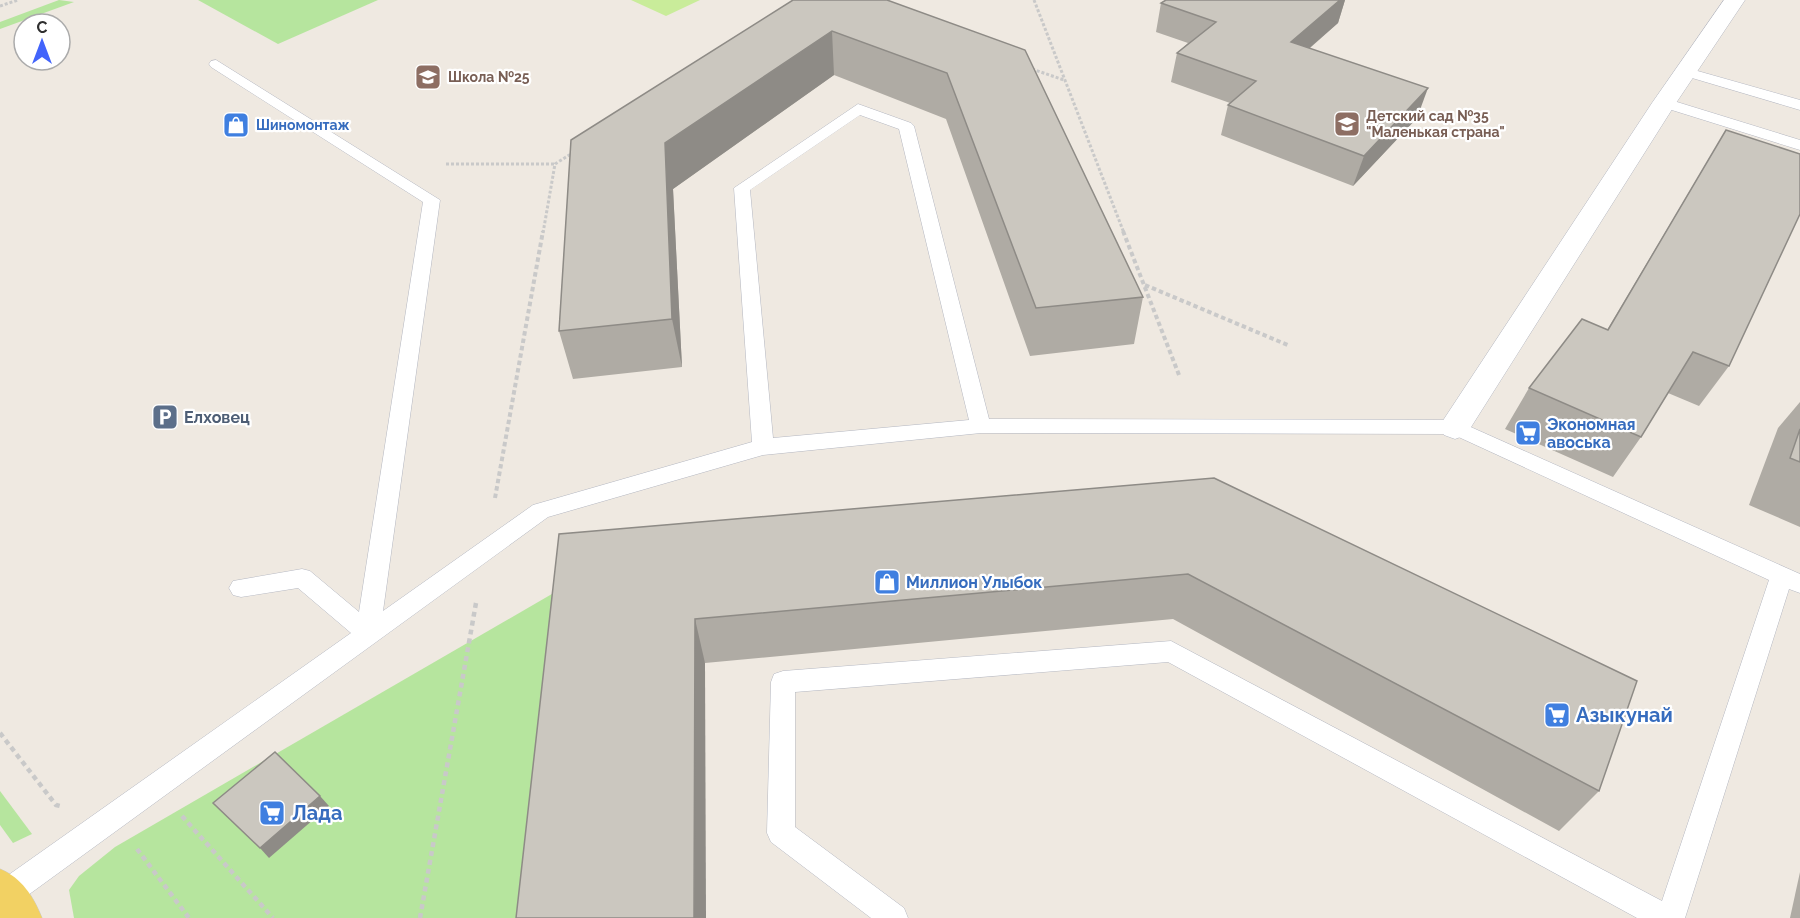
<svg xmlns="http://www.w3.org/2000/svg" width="1800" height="918" viewBox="0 0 1800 918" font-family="Raleway,sans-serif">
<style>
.green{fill:#b6e59e}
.pitch{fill:#c9ec9a}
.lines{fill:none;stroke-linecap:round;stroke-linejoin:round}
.service-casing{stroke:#b4b7c1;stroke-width:1}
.minor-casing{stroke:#b4b7c1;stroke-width:1}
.primary-casing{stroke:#c9c9c9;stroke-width:1}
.path-far2{stroke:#c9c9c9;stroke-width:3;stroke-dasharray:3 2;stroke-linecap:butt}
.path-far1{stroke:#c9c9c9;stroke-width:4;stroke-dasharray:4.5 3;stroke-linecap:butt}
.path{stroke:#c9c9c9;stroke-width:4.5;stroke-dasharray:5 4;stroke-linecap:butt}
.service{fill:#fff;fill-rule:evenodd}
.minor{fill:#fff;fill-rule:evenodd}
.primary{fill:#f2d163;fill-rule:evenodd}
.wall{fill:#afaba4}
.shaded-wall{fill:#8e8b86}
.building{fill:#cbc7bf;stroke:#8e8b86;stroke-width:1.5}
.labels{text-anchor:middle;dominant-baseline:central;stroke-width:4.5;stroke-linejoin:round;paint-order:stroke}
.far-education-label{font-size:14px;font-weight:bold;fill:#785e54;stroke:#fff;text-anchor:start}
.far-shop-label{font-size:14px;font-weight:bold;fill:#366cbe;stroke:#fff;text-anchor:start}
.service-label{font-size:16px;font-weight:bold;fill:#4e5e75;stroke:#fff;text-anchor:start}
.shop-label{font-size:16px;font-weight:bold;fill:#366cbe;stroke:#fff;text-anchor:start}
.near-shop-label{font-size:20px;font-weight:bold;fill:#366cbe;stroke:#fff;text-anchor:start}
</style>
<rect width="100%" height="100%" fill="#efe9e1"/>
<!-- green -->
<g class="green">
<path d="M59 0 74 2 0 29V22Z"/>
<path d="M198 0H378L278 44Z"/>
<path d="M576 580 543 918H74L69 890 79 876 115 847Z"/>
<path d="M0 791 32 834 13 843 0 825Z"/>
</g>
<!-- pitch -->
<path class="pitch" d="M631 0H700L666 16Z"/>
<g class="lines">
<defs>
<g id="service">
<path d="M216 60 440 200 383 611 533 505 752 442 734 188 858 104 911 123 914 126 989 419 1455 420 1800 574V593L1789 589 1685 918H1637L1168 662 795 692V827L904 908 908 918H871L771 842 767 833 771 682 774 674 783 671 1171 641 1662 901 1769 580 1452 434 981 433 763 455 548 517 13 906 0 909V881L351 633 298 588 241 597 233 595 229 588 233 581 302 569 310 571 359 612 423 202 211 67 209 64 211 61ZM860 115 899 129 969 420 773 438 750 190Z"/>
<path d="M1687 68 1800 100V110L1682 75 1680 72Z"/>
<path d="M1664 98 1800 140V150L1659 106 1656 103 1659 100Z"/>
</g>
<path id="minor" d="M1724 0H1745L1676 103 1466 435 1455 439 1444 435 1439 427 1444 419 1652 103Z"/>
<path id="primary" d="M0 869C22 878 33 896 42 918H0Z"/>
</defs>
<!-- service casing -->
<use href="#service" class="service-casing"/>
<!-- minor casing -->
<use href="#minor" class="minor-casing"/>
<!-- primary casing -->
<use href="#primary" class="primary-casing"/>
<!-- path-far2 -->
<g class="path-far2">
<path d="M1034 0 1124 233"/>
<path d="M0 6 18 0"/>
<path d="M1032 69 1064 80"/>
<path d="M446 164H555"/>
<path d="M543 233 555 164 574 152"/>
</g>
<!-- path-far1 -->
<g class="path-far1">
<path d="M1123 231 1179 375"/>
<path d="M1145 285 1290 346"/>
<path d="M495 498 543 231"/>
</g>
<!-- path -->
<g class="path">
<path d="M0 733 56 805 60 806"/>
<path d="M182 816 273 918"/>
<path d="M137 849 189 918"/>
<path d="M420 918 476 603"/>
</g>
<!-- service -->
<use href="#service" class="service"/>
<!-- minor -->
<use href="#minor" class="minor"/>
<!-- primary -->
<use href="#primary" class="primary"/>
</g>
<!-- wall -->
<g class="wall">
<path d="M887 0 1143 297 1134 344 1030 356 946 119 834 75 673 189 682 367 573 379 559 331 571 140Z"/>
<path d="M1166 0H1345L1338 23 1310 48 1417 118 1353 186 1221 135 1228 105 1230 103 1171 82 1177 53 1188 43 1156 32 1161 3Z"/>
<path d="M1726 130 1729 366 1699 406 1668 393 1641 437 1613 477 1505 429 1529 388 1607 330Z"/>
<path d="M1800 402V527L1749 505 1778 428Z"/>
<path d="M1214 478 1599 791 1559 831 1173 619 705 663 559 534Z"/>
<path d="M1800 872V918H1790Z"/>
</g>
<!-- shaded-wall -->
<g class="shaded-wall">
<path d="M1340 0H1345L1338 23 1283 71 1291 42Z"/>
<path d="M832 31 834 75 673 189 682 367 672 319 665 143Z"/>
<path d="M1428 88 1417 118 1353 186 1364 156Z"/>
<path d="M695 619 705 663 706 918H694Z"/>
<path d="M320 796 329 806 269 858 260 848Z"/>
</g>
<!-- building -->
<g class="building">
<path d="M793 0H887L1025 50 1143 297 1036 308 947 73 832 31 665 143 672 319 559 331 571 140Z"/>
<path d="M1166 0H1340L1291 42 1428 88 1364 156 1228 105 1256 81 1177 53 1216 22 1161 3Z"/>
<path d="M1726 130 1800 154V214L1729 366 1693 352 1641 437 1529 388 1582 319 1608 330Z"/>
<path d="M1800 429V462L1790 458Z"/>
<path d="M1214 478 1637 681 1599 791 1188 574 695 619 694 918H516L559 534Z"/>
<path d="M275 752 320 796 260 848 213 803Z"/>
</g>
<!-- icons -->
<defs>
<symbol id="school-square" viewBox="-11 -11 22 22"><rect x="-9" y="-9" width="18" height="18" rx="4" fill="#8d6e63" stroke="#fff"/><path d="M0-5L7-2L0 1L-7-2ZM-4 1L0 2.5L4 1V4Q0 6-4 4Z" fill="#fff"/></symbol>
<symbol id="shop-square" viewBox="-11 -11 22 22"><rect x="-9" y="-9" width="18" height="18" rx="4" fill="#3f7fe0" stroke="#fff"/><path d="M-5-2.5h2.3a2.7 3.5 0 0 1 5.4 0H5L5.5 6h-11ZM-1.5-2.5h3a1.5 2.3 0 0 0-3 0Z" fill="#fff"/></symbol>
<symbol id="parking-square" viewBox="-11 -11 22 22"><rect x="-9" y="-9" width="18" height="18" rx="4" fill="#5c6f8a" stroke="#fff"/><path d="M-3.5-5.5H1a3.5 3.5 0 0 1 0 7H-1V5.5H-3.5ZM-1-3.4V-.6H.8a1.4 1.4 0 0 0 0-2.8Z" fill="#fff"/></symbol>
<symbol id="supermarket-square" viewBox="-11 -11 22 22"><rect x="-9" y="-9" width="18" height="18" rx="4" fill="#3f7fe0" stroke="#fff"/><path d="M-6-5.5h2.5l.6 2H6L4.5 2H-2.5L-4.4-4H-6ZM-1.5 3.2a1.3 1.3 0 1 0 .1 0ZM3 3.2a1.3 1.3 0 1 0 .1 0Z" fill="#fff"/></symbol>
</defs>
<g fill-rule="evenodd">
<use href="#school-square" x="413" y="62" width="30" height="30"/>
<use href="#school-square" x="1332" y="109" width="30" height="30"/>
<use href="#shop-square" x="221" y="110" width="30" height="30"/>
<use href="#parking-square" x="150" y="402" width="30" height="30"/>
<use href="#supermarket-square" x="1513" y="418" width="30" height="30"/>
<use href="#shop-square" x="872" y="567" width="30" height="30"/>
<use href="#supermarket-square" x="1542" y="700" width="30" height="30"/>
<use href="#supermarket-square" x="257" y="798" width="30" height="30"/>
</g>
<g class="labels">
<!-- far-education labels -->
<g class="far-education-label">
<text x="448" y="77">Школа №25</text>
<text x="1366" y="116">Детский сад №35<tspan x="1366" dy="16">"Маленькая страна"</tspan></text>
</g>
<!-- far-shop labels -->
<g class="far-shop-label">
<text x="256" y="125">Шиномонтаж</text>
</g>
<!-- service labels -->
<g class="service-label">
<text x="184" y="417">Елховец</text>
</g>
<!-- shop labels -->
<g class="shop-label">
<text x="1547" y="424">Экономная<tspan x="1547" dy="18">авоська</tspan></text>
<text x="906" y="582">Миллион Улыбок</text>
</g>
<!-- near-shop labels -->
<g class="near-shop-label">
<text x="1576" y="715">Азыкунай</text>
<text x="292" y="813">Лада</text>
</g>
</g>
<!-- north arrow -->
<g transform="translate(42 42)"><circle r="28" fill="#ffffff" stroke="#ababab" stroke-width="1.5"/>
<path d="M0-4.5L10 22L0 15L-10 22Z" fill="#4264fb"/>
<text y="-9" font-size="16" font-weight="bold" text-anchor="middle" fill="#2e2e2e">С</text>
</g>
</svg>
